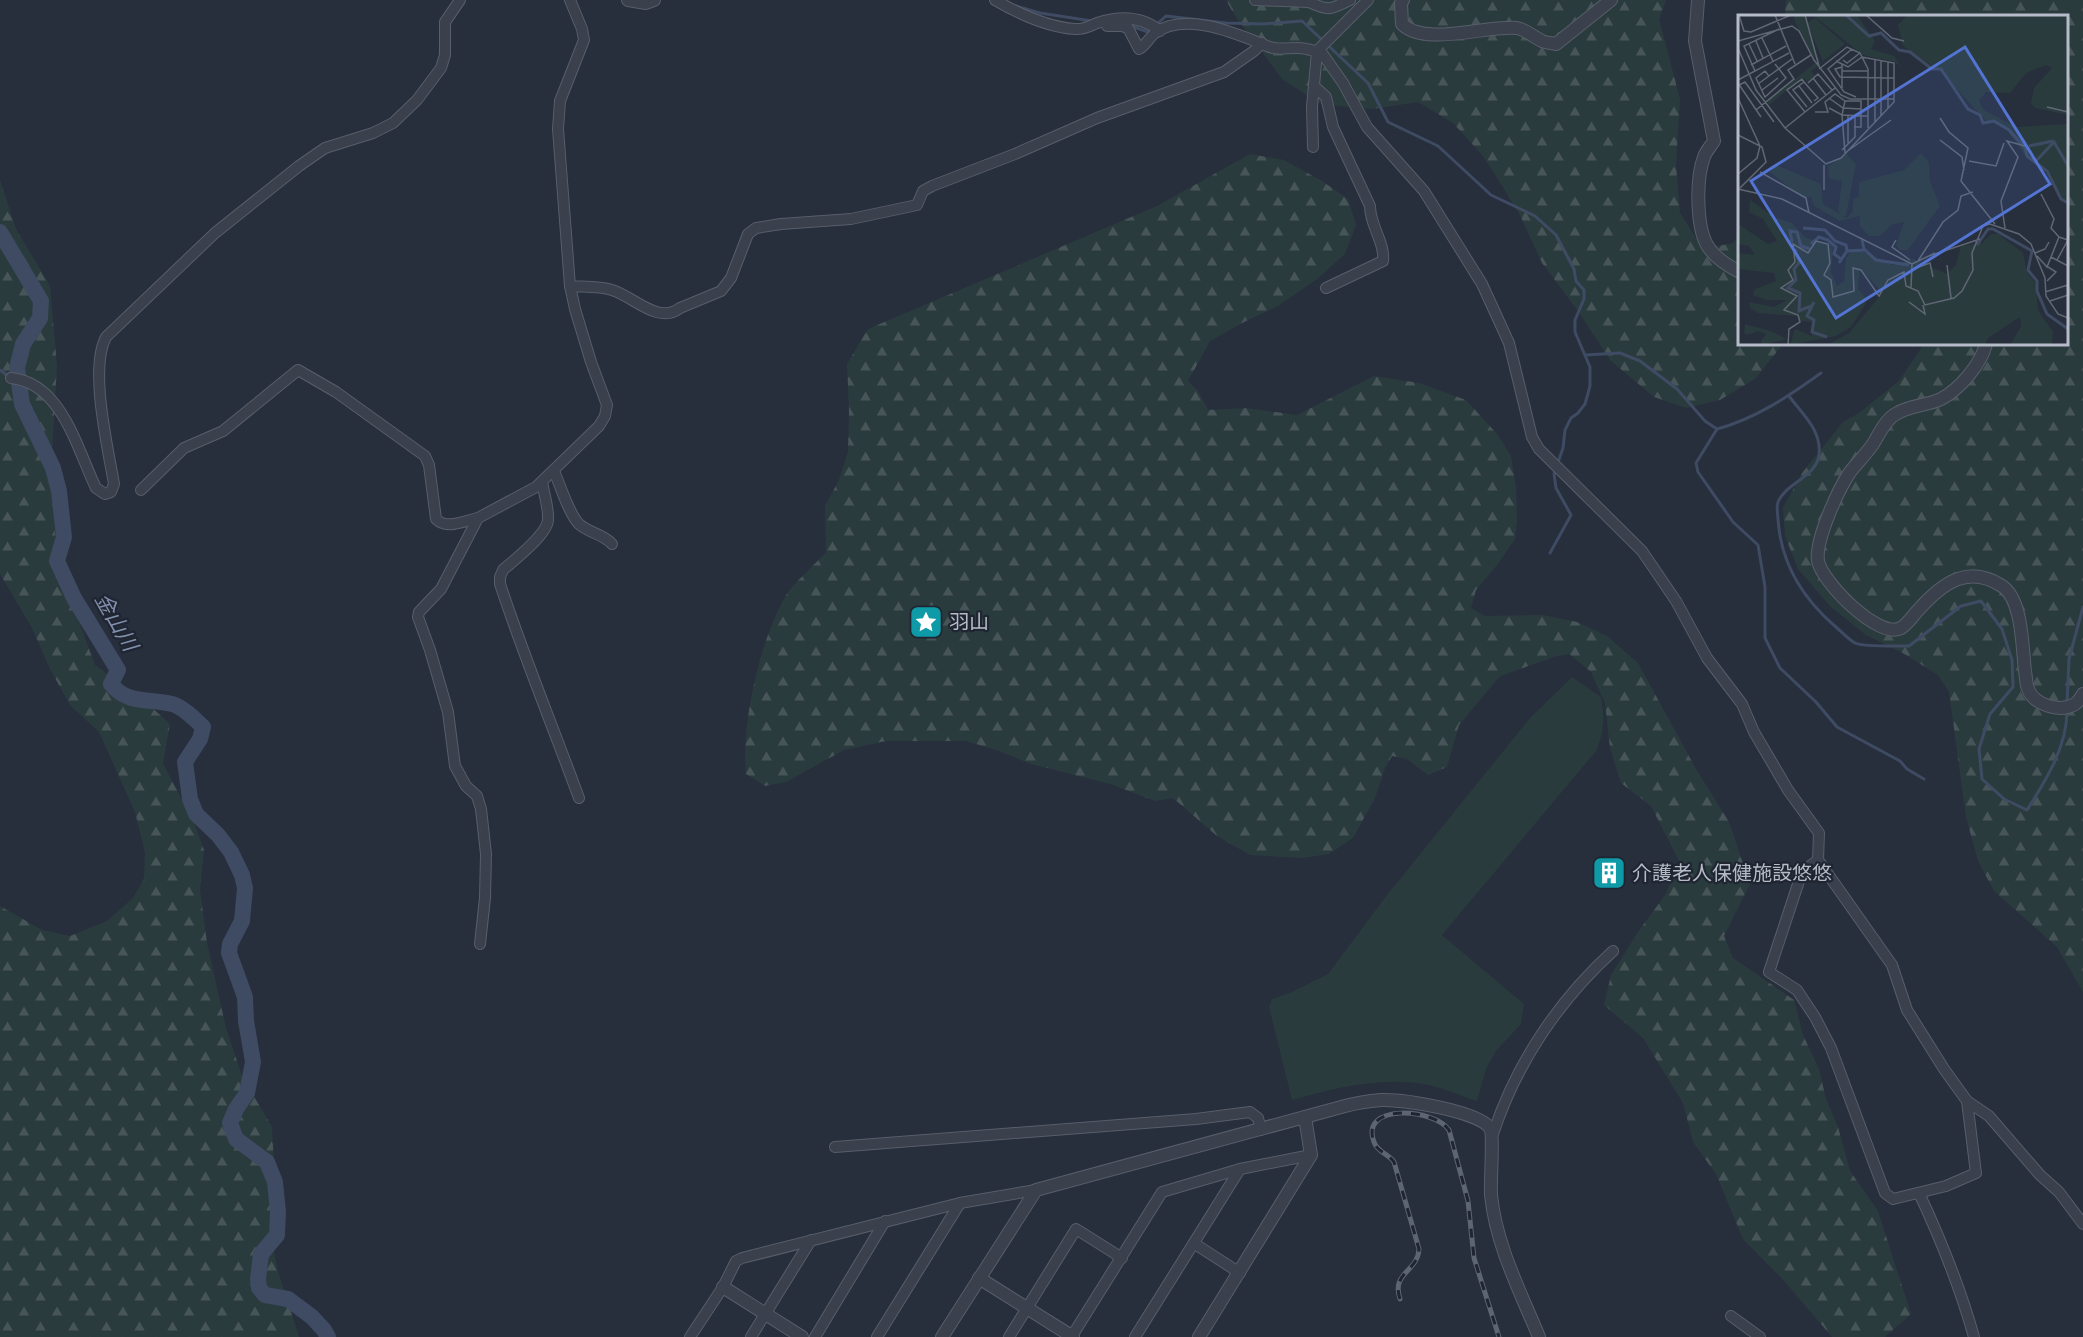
<svg xmlns="http://www.w3.org/2000/svg" width="2083" height="1337" viewBox="0 0 2083 1337" font-family="'Fira Sans Condensed','Noto Sans JP',sans-serif">
<style>
.green{fill:#2a3b3e}
.forest{fill:url(#forest-firs)}
.lines{fill:none;stroke-linecap:round;stroke-linejoin:round}
.stream{stroke:#3e4b63;stroke-width:3}
.river{stroke:#3e4b63;stroke-width:16}
.minor-casing{stroke:#585e6a;stroke-width:12}
.tertiary-casing{stroke:#585e6a;stroke-width:14}
.minor{stroke:#3a404c;stroke-width:10}
.tertiary{stroke:#3a404c;stroke-width:12}
.rail-casing{stroke:#5d6473;stroke-width:5}
.rail{stroke:#1f2531;stroke-width:3;stroke-dasharray:9;stroke-linecap:butt}
.labels{text-anchor:middle;dominant-baseline:central;stroke-width:4.5;stroke-linejoin:round;paint-order:stroke}
.poi-label{font-size:20px;fill:#b6bcc7;stroke:#1f2531;text-anchor:start}
.water-label{font-size:21px;font-style:italic;fill:#818fac;stroke:#1f2531}
.inset-river{fill:none;stroke:#3e4b63;stroke-width:3}
.inset-road{fill:none;stroke:#606774;stroke-width:1.5}
.view{fill:#5374d2;fill-opacity:0.15;stroke:#5374d2;stroke-width:3}
.inset-edge{fill:none;stroke:#b6bcc7;stroke-width:3}
</style>
<defs>
<pattern id="forest-firs" width="22" height="20" patternUnits="userSpaceOnUse" patternTransform="scale(1.5)"><rect width="22" height="20" fill="#2a3b3e"/><path d="M5 1l3.5 6h-7zM16 11l3.5 6h-7z" fill="#475558"/></pattern>
</defs>
<rect width="100%" height="100%" fill="#272e3c"/>
<!-- green -->
<path class="green" d="M1572 677 1601 697C1605 715 1604 734 1596 751L1442 935 1524 1004 1521 1024 1496 1051 1486 1069 1477 1101C1460 1096 1442 1087 1424 1084 1379 1077 1336 1088 1292 1100L1269 1007 1272 999 1290 993 1328 974 1387 895 1530 718Z"/>
<!-- forest -->
<g class="forest">
<path d="M1226 0H1666L1659 19 1680 99 1676 165 1680 213 1703 249 1733 243 1739 236 1740 344H1783L1755 379 1720 400 1686 408 1654 397 1611 361 1578 311 1542 263 1518 211 1483 156 1453 123 1418 102 1372 109 1321 104 1283 80 1235 16Z"/>
<path d="M1786 0H2083V992L2057 947 1994 891 1978 861 1966 817 1949 692 1938 675 1901 652 1866 635 1830 606 1798 569 1785 536 1783 508 1802 473 1843 422 1859 413 1899 381 1924 344H2066V16H1785Z"/>
<path d="M1250 154 1284 160 1322 181 1348 199 1356 225 1345 254 1317 279 1278 306 1244 322 1210 341 1188 381 1198 391 1208 410 1247 408 1297 415 1374 376 1419 383 1466 400 1497 434 1511 456 1516 488 1517 520 1515 539 1497 565 1476 590 1471 608 1485 616 1543 615 1577 622 1607 636 1638 663 1696 769 1729 822 1750 884 1724 936 1733 958 1794 1000 1803 1035 1819 1069 1826 1099 1838 1127 1850 1171 1878 1211 1911 1314 1885 1337H1832L1786 1283 1743 1239 1716 1174 1693 1142 1683 1103 1643 1038 1604 1005 1611 975 1638 932 1666 894 1679 861 1651 806 1621 783 1610 748 1605 703 1591 672 1569 654 1557 656 1500 676 1459 725 1447 767 1428 775 1407 759 1392 756 1385 768 1375 798 1353 838 1329 854 1302 858 1250 855 1217 836 1173 798 1155 801 1110 784 1031 764 999 751 966 741H886L844 750 786 782 765 786 746 774C741 723 760 641 785 597 794 582 814 566 826 552L825 506 839 480 848 452 849 410 847 364 868 329 1157 206Z"/>
<path d="M0 180 16 229 50 286 57 366 51 467 55 532 68 592 95 665 148 704 170 724 163 763 174 785 192 817 204 850 200 890 207 943 226 1028 242 1076 272 1127 274 1165 273 1246 277 1268 299 1337H0V906L42 930 70 936 107 921 133 898 144 879 145 852 135 812 99 732 70 705 50 669 32 628 0 574Z"/>
</g>
<g class="lines">
<!-- stream -->
<g class="stream">
<path d="M1016 6 1040 13 1092 21"/>
<path d="M1157 24 1166 16 1226 23 1263 24 1302 21 1368 83 1388 122 1438 146 1491 195 1535 216 1556 235 1574 269 1576 281 1584 290V299L1575 320V332L1590 367V386L1585 404 1578 413 1571 418 1565 430 1563 448 1554 474 1556 488 1571 515 1550 553"/>
<path d="M1131 26 1148 32 1152 29"/>
<path d="M1585 355 1620 353 1640 361 1677 389 1705 421 1717 429C1755 419 1789 396 1821 373"/>
<path d="M0 370 8 376"/>
<path d="M1789 396C1802 414 1822 430 1819 455 1817 476 1786 483 1778 502 1776 507 1778 515 1778 520 1781 564 1804 600 1837 628 1843 633 1849 640 1855 643 1863 647 1898 646 1909 646L1961 606 1981 601 2002 629 2012 660 2013 687 1990 714 1979 749 1982 779 2004 799 2027 810C2046 780 2067 747 2067 711"/>
<path d="M1717 429 1696 463 1698 472 1733 522 1758 545 1765 587V638L1780 668 1816 702 1837 727 1900 761 1907 769 1924 779"/>
<path d="M2067 704 2069 659 2083 607"/>
</g>
<!-- river -->
<path class="river" d="M0 232 41 301 40 318 23 344 17 368 22 404 53 468 59 491 64 537 57 561 74 598 118 670 111 684C128 705 148 698 172 704 183 707 195 719 203 727L200 739 185 762 190 799 196 814 218 835 231 852 242 875 245 888 242 921 230 944 229 953 245 997 246 1021 253 1062 247 1093 236 1109 230 1123 236 1139 267 1162 275 1182 278 1212 277 1235 261 1254 258 1279 259 1288 265 1295 288 1299 312 1317 324 1330 328 1337"/>
<defs>
<g id="minor">
<path d="M995 0C1019 14 1047 27 1075 29 1083 30 1090 26 1097 23 1119 16 1142 16 1160 31"/>
<path d="M1255 0 1309 2"/>
<path d="M1309 0V2C1331 12 1330 9 1350 0"/>
<path d="M1368 0 1319 49 1343 83 1367 127 1424 191 1482 284 1509 343 1532 437 1539 449 1642 551 1676 601 1707 658 1742 704 1754 732 1788 790 1819 833 1818 860 1892 965 1907 1010 1944 1069 1967 1101 1989 1116 2040 1175 2059 1192 2083 1224"/>
<path d="M1107 26H1122L1128 28 1139 49C1145 46 1149 38 1155 33 1186 11 1237 34 1267 46 1282 53 1297 43 1317 52"/>
<path d="M1315 87 1326 97 1333 127 1370 206C1370 226 1385 242 1383 261L1326 288"/>
<path d="M1313 147 1312 107 1317 52 1319 49"/>
<path d="M570 286C584 287 599 286 612 290 633 296 658 325 680 308L721 291 731 278 748 234 756 228 781 224 851 219 917 205 923 191 932 186 1015 154 1097 118 1224 72 1254 51 1262 43"/>
<path d="M11 378C62 383 77 449 96 488L105 494 111 492 114 484C108 448 89 369 106 337L215 233 299 166 325 148 373 133 393 123 417 100 441 68 445 55V22L460 0"/>
<path d="M554 471C560 485 569 514 579 524 589 533 603 534 612 544"/>
<path d="M542 482C544 494 549 508 548 520 547 535 514 560 503 570L500 577V584C524 657 553 727 579 798"/>
<path d="M141 490 184 448 223 431 298 370 336 392 425 456 429 465 436 519C446 530 464 521 478 518"/>
<path d="M1818 860 1802 872 1769 972 1797 990 1815 1017 1831 1048 1885 1193 1893 1199 1946 1186 1976 1173 1967 1101"/>
<path d="M480 944 485 898 486 854 481 809 477 796 466 786 455 766 448 712 430 650 418 617 419 612 441 589 478 518 536 487 599 426 605 416 607 405 591 362 575 309 570 286 558 129 560 101 584 40 582 29 570 0"/>
<path d="M1493 1134C1516 1064 1558 1001 1613 951"/>
<path d="M835 1147 1196 1119 1250 1112 1258 1118 1261 1130"/>
<path d="M1919 1193C1941 1240 1960 1287 1974 1337"/>
<path d="M1195 1244 1240 1273"/>
<path d="M1731 1316 1760 1337"/>
<path d="M1072 1336 1162 1192 1240 1169 1311 1155"/>
<path d="M690 1337 723 1287 736 1261 742 1258 960 1203 1036 1190"/>
<path d="M751 1337 811 1240"/>
<path d="M815 1337 885 1221"/>
<path d="M877 1337 960 1203"/>
<path d="M1009 1337 1076 1229 1122 1258"/>
<path d="M1135 1337 1240 1169"/>
</g>
<g id="tertiary">
<path d="M628 0 646 3 654 0"/>
<path d="M1403 0 1401 3 1402 24C1425 47 1486 25 1517 28 1526 30 1534 37 1542 41 1546 43 1552 43 1556 44L1611 0"/>
<path d="M1698 0 1695 41 1714 141C1711 146 1706 151 1704 157 1696 178 1696 225 1707 245 1714 257 1728 266 1740 272"/>
<path d="M1986 344C1981 364 1960 389 1941 399 1927 406 1908 405 1894 415 1885 421 1879 434 1873 444 1866 454 1857 463 1850 472 1838 490 1815 540 1818 561 1822 582 1879 640 1901 628 1908 624 1914 614 1920 608 1943 583 1968 564 2002 586 2023 600 2022 648 2025 671 2026 676 2026 684 2028 689 2034 705 2060 713 2075 704 2078 702 2081 698 2083 694"/>
<path d="M979 1278 1073 1337"/>
<path d="M723 1287 802 1337"/>
<path d="M942 1337 1036 1190 1345 1106C1356 1103 1369 1101 1381 1100 1402 1099 1478 1111 1490 1128 1494 1134 1490 1183 1491 1195 1496 1245 1520 1291 1539 1337"/>
<path d="M1199 1337 1311 1155 1305 1117"/>
</g>
</defs>
<!-- minor casing -->
<use href="#minor" class="minor-casing"/>
<!-- tertiary casing -->
<use href="#tertiary" class="tertiary-casing"/>
<!-- minor -->
<use href="#minor" class="minor"/>
<!-- tertiary -->
<use href="#tertiary" class="tertiary"/>
<defs>
<path id="rail" d="M1400 1299C1391 1272 1418 1272 1419 1249L1394 1162C1389 1154 1377 1152 1374 1142 1359 1103 1434 1108 1449 1130L1468 1201 1474 1258 1499 1337"/>
</defs>
<!-- rail casing -->
<use href="#rail" class="rail-casing"/>
<!-- rail -->
<use href="#rail" class="rail"/>
</g>
<!-- icons -->
<defs>
<symbol id="sight-square" viewBox="-11 -11 22 22"><rect x="-9" y="-9" width="18" height="18" rx="4" fill="#0f9aa8" stroke="#1f2531"/><path d="M0-6L1.8-2.2L6-1.7L2.9 1.2L3.7 5.4L0 3.3L-3.7 5.4L-2.9 1.2L-6-1.7L-1.8-2.2Z" fill="#fff"/></symbol>
<symbol id="building-square" viewBox="-11 -11 22 22"><rect x="-9" y="-9" width="18" height="18" rx="4" fill="#0f9aa8" stroke="#1f2531"/><path d="M-4-6H4V6H1V3H-1V6H-4ZM-2.5-4.3h1.7v1.8h-1.7ZM.8-4.3h1.7v1.8H.8ZM-2.5-1h1.7V.8h-1.7ZM.8-1h1.7V.8H.8Z" fill="#fff"/></symbol>
</defs>
<g fill-rule="evenodd">
<use href="#sight-square" x="907" y="603" width="38" height="38"/>
<use href="#building-square" x="1590" y="854" width="38" height="38"/>
</g>
<g class="labels">
<!-- poi labels -->
<g class="poi-label">
<text x="949" y="622">羽山</text>
<text x="1632" y="873">介護老人保健施設悠悠</text>
</g>
<!-- water labels -->
<g class="water-label">
<text transform="translate(116 622) rotate(60)">金山川</text>
</g>
</g>
<!-- overview -->
<g transform="translate(1738 15)">
<rect width="330" height="330" fill="#272e3c"/>
<path d="M77 3 107 29 85 46 69 8ZM77 48 79 52 73 56 77 61 70 67 65 62 31 90 29 87ZM109 139 118 149 108 201H103L100 195 104 166 91 164 90 151Z" fill="#2a3b3e"/>
<path d="M66 0 77 38 83 48 75 41 57 7 56 1ZM119 0 137 26 133 34 156 41 164 53 157 47 125 40 76 1ZM169 0H330V100L297 93 293 88 296 73 314 53 308 50 288 58 272 78 248 77 241 86 246 95 278 112 330 109V192L309 157 289 143 267 113 248 106 203 57 165 31 160 10ZM183 138 191 147 192 166 202 191 170 235H161L158 230 166 207 153 210 142 221H131L122 211V201L102 206 76 191 73 182H64L32 157 38 150 83 169 85 189 109 203 115 196V184L121 181V167L166 155ZM12 185 36 202 54 208 68 223 95 229 93 257 99 271 106 266 108 243 113 236H124L155 250 175 244 209 259 218 250 223 231 244 228 253 219H260L285 238 289 257 298 269 300 295 315 317 314 330H272L283 311 282 302 250 323 247 330H79L93 328 111 318 142 281 141 274 122 253 120 274 130 285 113 312 98 321 52 330 57 314 74 321 75 307 63 306 60 301 20 298 12 293 11 287 36 292 49 285H28L15 280 17 274 38 266 36 258 0 254V238L17 240 11 231 0 229V209L30 229 39 226 25 204 11 197Z" fill="#2a3b3e"/>
<path d="M7 309 33 316 49 324 24 330 23 325 28 319 20 316 10 320 6 318Z" fill="#2a3b3e"/>
<path class="inset-river" d="M108 0 131 21 143 18 161 35 172 37 194 54H203L230 94 242 100 245 108 256 106 271 115 287 133 289 141 309 156 323 184 330 188M291 131 315 126M298 146 316 127 330 151M65 213 87 215 97 226 108 230 109 236M124 225 126 234 138 245 171 250M54 227 52 216 59 217 63 231 72 234M73 229 81 222 90 225 98 232 96 239 103 244M239 230 250 214H255L294 236 290 255 299 266V276L309 299 330 314M57 234 61 248 56 254 58 265 50 273 62 278 61 296 73 291M101 248 109 236 126 235M76 287 69 301 76 305 74 317 89 322"/>
<path class="inset-road" d="M1 0 6 16 13 17 53 0M37 0 57 49M67 0 81 51M128 0 154 23 166 26M24 23 35 46M0 26 54 11 61 16 76 45 103 80 112 84H156M18 26 25 43M11 29 19 46M0 33 18 75 47 113 88 149 103 143 156 87V48L124 42 110 52 98 46M114 34 90 54 106 77 118 82M105 45 109 48 122 38M104 49V62H102L97 54 104 52M13 50 48 31M81 54 109 32 122 38 130 54V113M17 56 6 31 41 14M104 56H130M31 61 27 56 18 63 27 82 48 63 37 49M75 63 88 80M0 65 51 38M66 67 64 64 49 75 67 97M66 67 80 83 76 86M66 67 55 75 69 92M0 68 23 102M70 68 80 59 94 75M20 69 54 44M1 70 7 67 36 107M61 71 74 88M104 73V62L156 63M24 75 40 63M0 83 22 131 19 143 0 159M91 83 105 93 123 94M309 92 330 97M91 93 104 100 130 101M150 93V47M18 95 56 64 50 55 73 40M77 97H90L87 87 97 79 107 86H123V112H116M143 101V46M202 103 211 117 230 133 223 166 257 209M137 107V44M47 113 97 73M0 120 24 132 28 147 2 173M202 125 224 142 226 155M110 128V101M104 135 117 122V101M111 135 153 105M107 138 104 100 107 86M231 146 258 151 266 128M22 157 68 183 71 198M0 174 44 184 174 249 173 273M86 175V150M303 179 316 204 313 213 321 222M267 213 263 186 280 142 269 126 287 131M158 225 154 232 172 245M297 238 307 234 311 227M191 241 242 224M299 241 309 252 321 222 330 225M313 242 330 251M319 245 330 225M180 246 205 207 220 195 223 181 235 177M174 249 197 238M209 250 213 283M178 253 192 248 195 262M309 266 318 257 310 252M307 277 330 270M312 286 330 280M171 287 187 299 185 290M50 330 51 314 62 307 60 300 46 295 59 281 43 273 55 265 50 255 57 247 55 229 70 238 78 226 90 229 92 248 86 260 93 265 95 282 116 276 115 253 123 255 141 281 150 265 166 257 168 271 180 276 187 290 216 283 224 276 235 255 234 238 245 211 252 209 281 219 293 229 307 263 308 281 320 299 330 303"/>
<path class="view" d="M227 32 312 169 98 303 13 166Z"/>
<rect width="330" height="330" class="inset-edge"/>
</g>
</svg>
